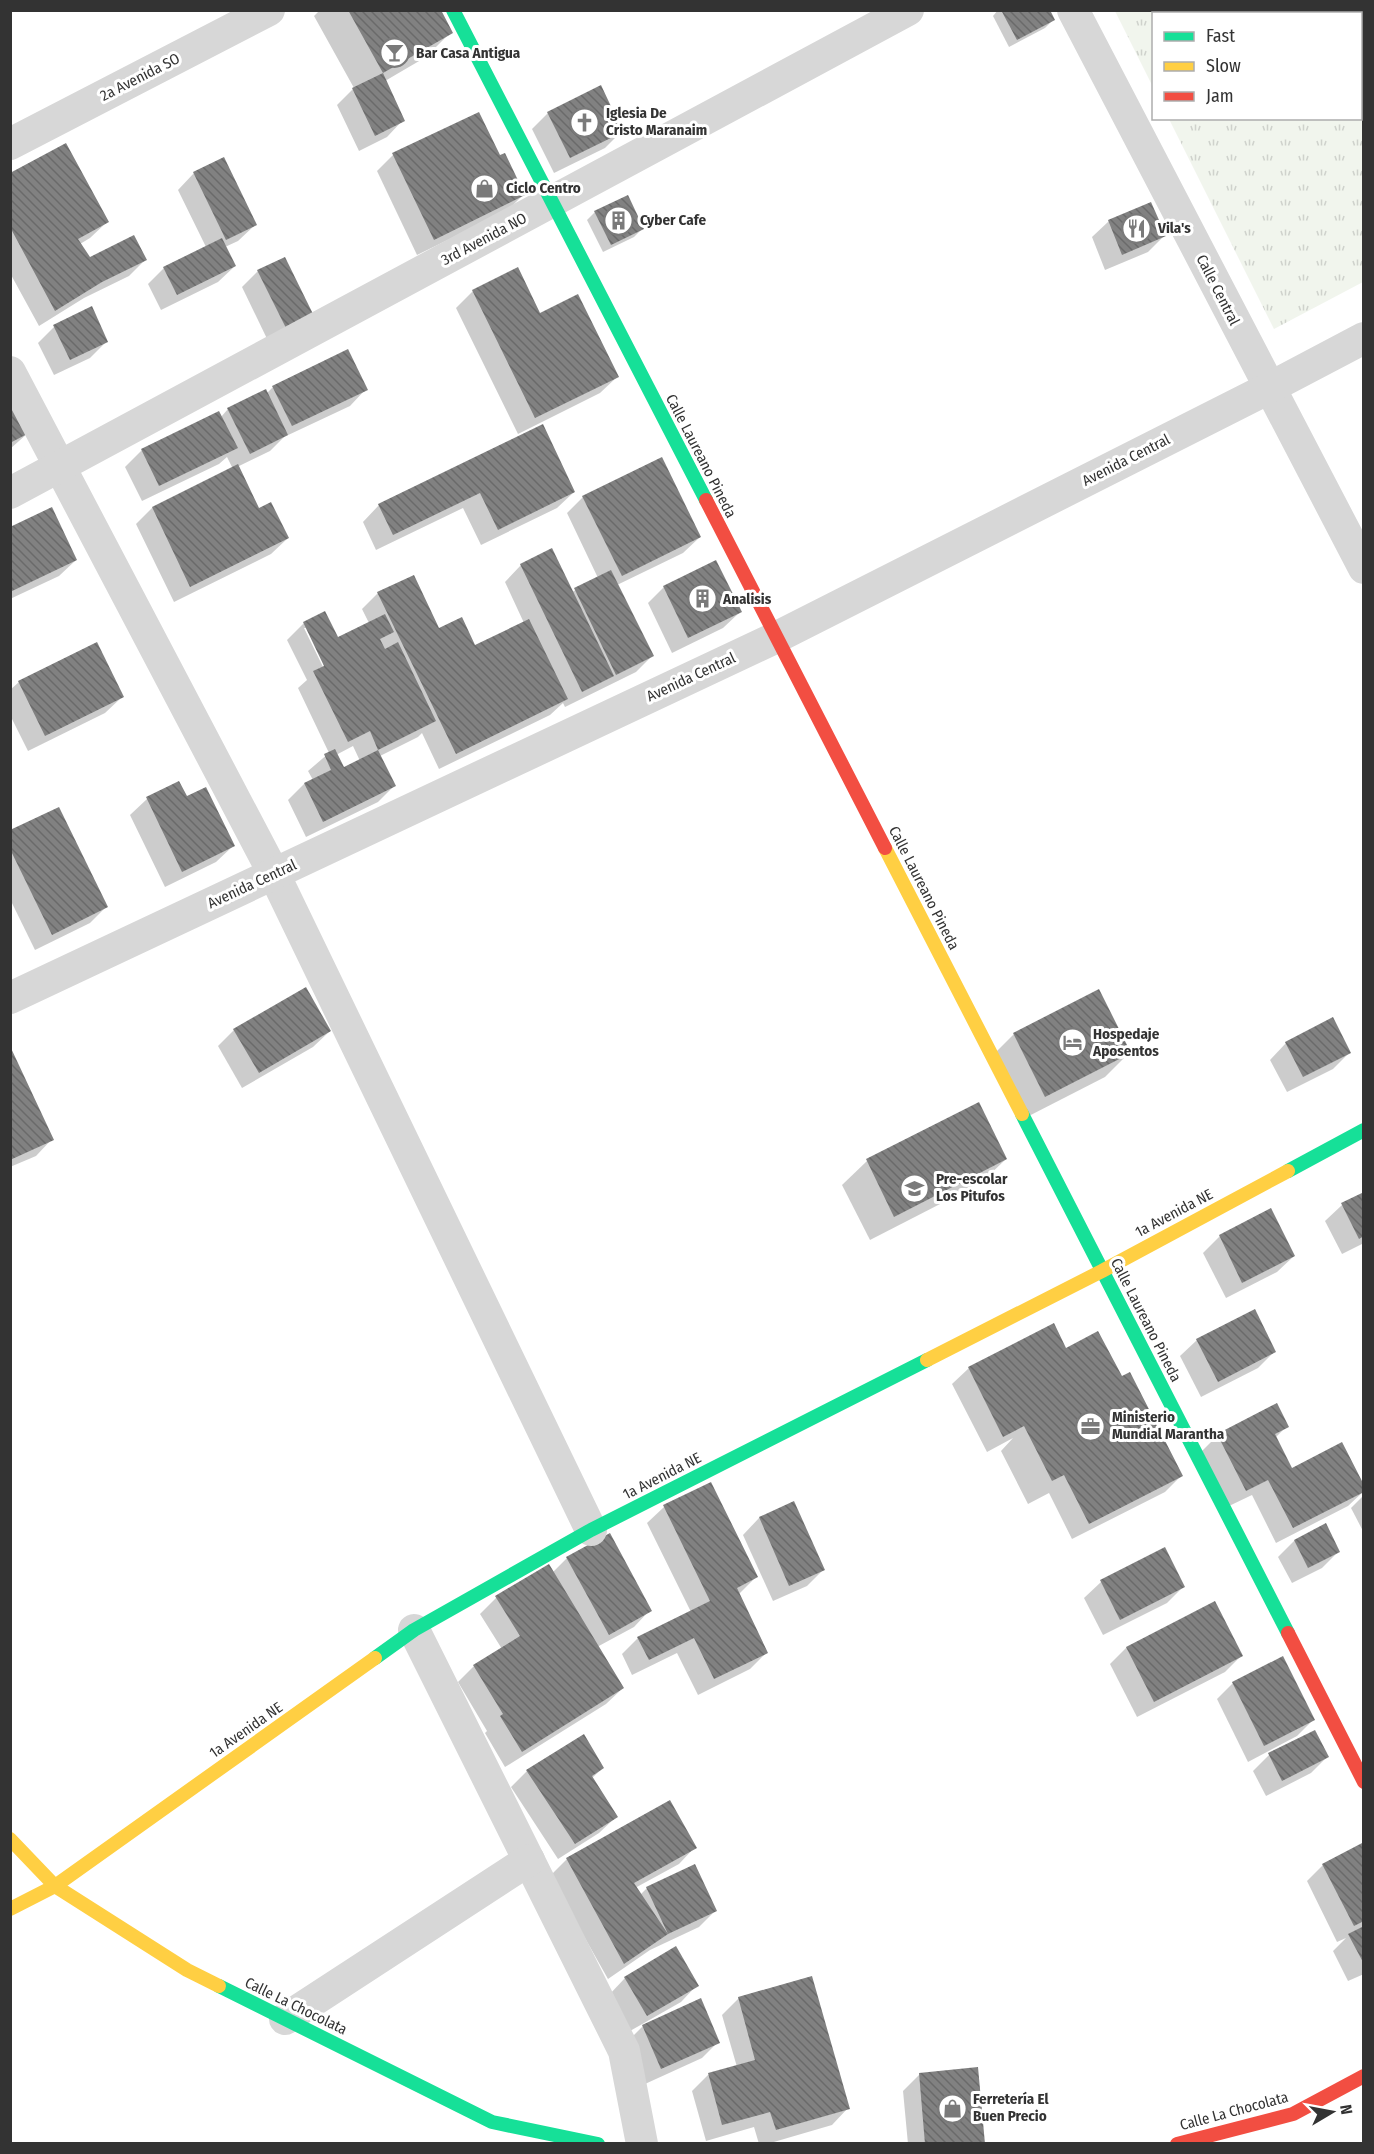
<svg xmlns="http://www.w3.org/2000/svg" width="1374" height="2154" viewBox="0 0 1374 2154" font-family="'Fira Sans Condensed',sans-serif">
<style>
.grass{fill:url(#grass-tufts)}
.shadow{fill:#0003;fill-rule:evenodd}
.building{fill:url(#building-back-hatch)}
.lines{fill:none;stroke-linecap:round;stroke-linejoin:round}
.street{stroke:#d7d7d7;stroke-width:32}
.fast{stroke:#16e098;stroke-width:14}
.slow{stroke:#ffcf43;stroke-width:14}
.jam{stroke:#f24e42;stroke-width:14}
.labels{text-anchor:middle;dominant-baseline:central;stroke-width:6;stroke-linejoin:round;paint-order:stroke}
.poi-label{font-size:15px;font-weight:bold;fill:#333;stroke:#fff;text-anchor:start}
.street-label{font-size:15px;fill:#333;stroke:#fff}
</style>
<defs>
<pattern id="grass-tufts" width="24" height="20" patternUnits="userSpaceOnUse" patternTransform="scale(1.5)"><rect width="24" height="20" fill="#f1f5ed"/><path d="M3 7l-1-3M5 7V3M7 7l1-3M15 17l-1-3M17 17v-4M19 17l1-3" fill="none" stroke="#cfd2cc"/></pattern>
<pattern id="building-back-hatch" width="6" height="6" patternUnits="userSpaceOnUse" patternTransform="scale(1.5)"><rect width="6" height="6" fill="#818181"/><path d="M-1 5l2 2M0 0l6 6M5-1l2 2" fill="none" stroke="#6a6a6a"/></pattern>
</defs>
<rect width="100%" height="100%" fill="#fff"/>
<!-- grass -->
<path class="grass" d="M1115 11H1363V282L1274 329 1169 119 1360 118V14H1154L1153 87Z"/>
<!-- shadow -->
<g class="shadow">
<path d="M320 10H439L451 32 426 57 385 81 403 120 387 137 359 151 337 105 354 88 314 16Z"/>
<path d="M998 10H1049L1053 20 1045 28 1009 47 993 16Z"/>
<path d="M548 113 622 131 605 148 554 173 532 129Z"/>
<path d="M393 155 500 157 523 195 507 211 417 255 377 171Z"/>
<path d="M194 173 255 225 238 241 225 247 235 266 218 282 161 310 148 284 164 268 206 247 178 190Z"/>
<path d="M10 175 107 222 90 238 80 244 89 259 145 260 129 276 84 298 39 326 10 273Z"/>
<path d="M595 212 642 229 634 237 603 252 587 220Z"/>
<path d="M1109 221 1164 236 1148 252 1105 270 1092 237Z"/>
<path d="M517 269 540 315 617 377 600 393 518 434 456 308 473 291Z"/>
<path d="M258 271 312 316 270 345 242 287Z"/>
<path d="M54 327 107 341 90 358 54 375 38 343Z"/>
<path d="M348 351 366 389 350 406 284 437 270 451 237 467 258 510 288 538 271 554 174 602 136 524 152 508 233 469 227 457 219 464 142 501 125 467 142 450 219 413 221 417 228 409 266 394 272 388Z"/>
<path d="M10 401 28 433 10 449Z"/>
<path d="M542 426 574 492 557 508 481 545 463 508 376 550 363 522 379 505Z"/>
<path d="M583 497 700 537 683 553 617 585 652 656 636 672 565 707 563 703 550 715 439 769 422 733 418 737 380 756 394 786 378 802 306 837 288 800 304 784 313 780 308 771 329 753 298 688 307 680 287 640 304 623 337 639 369 623 362 609 378 593 439 630 474 647 524 623 505 582 521 565 572 592 598 578 567 513ZM304 628H307L329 672 326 673ZM353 746 360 761 343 769 336 755Z"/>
<path d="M10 528 76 560 59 576 10 599Z"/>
<path d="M664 587 740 612 723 628 672 653 648 603Z"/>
<path d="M19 682 122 697 105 713 28 751 10 715V690Z"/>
<path d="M179 783 186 798 233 846 216 862 165 887 130 815 147 799Z"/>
<path d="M10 832 106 907 90 923 35 950 10 899Z"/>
<path d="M234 1030 330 1031 313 1047 242 1088 218 1046Z"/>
<path d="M1014 1034 1129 1053 1105 1077 1021 1120 990 1058Z"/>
<path d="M1286 1043 1349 1053 1333 1069 1287 1092 1270 1060Z"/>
<path d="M10 1049 52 1139 36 1156 10 1167Z"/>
<path d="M978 1104 1006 1159 981 1183 870 1240 842 1185 867 1161Z"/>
<path d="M1364 1194V1243L1342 1254 1325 1221 1342 1205Z"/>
<path d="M1270 1210 1294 1256 1277 1272 1226 1298 1203 1253 1220 1236Z"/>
<path d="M1197 1340 1275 1351 1258 1368 1201 1397 1180 1356Z"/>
<path d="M1065 1350 1121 1378 1181 1476 1165 1492 1072 1539 1049 1493 1028 1504 1001 1451 1013 1438 987 1452 952 1384 969 1368Z"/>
<path d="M1287 1426 1275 1438 1291 1470 1364 1491 1348 1506 1276 1543 1252 1495 1229 1506 1202 1451 1218 1435Z"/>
<path d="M1364 1495V1533L1351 1508Z"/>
<path d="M794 1503 823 1570 807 1586 773 1601 743 1535 759 1518Z"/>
<path d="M664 1507 756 1577 739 1594 767 1652 750 1669 698 1695 677 1653 632 1675 622 1654 638 1638 691 1612 647 1523Z"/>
<path d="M1325 1525 1338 1552 1322 1568 1292 1583 1278 1557 1294 1541Z"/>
<path d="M1164 1549 1183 1587 1167 1603 1103 1635 1084 1598 1101 1582Z"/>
<path d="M567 1558 650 1610 634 1627 597 1647 623 1688 606 1704 505 1767 485 1733 487 1731 458 1682 474 1666 502 1649 480 1614 496 1598 552 1573Z"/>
<path d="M1214 1603 1241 1656 1225 1672 1137 1717 1110 1664 1126 1648Z"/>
<path d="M1233 1683 1313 1720 1297 1736 1248 1762 1217 1699Z"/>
<path d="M1269 1755 1327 1757 1311 1773 1266 1796 1253 1771Z"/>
<path d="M603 1768 592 1778 616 1817 599 1833 558 1859 511 1787 527 1771Z"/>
<path d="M670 1802 695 1847 679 1864 635 1888 640 1895 647 1888 715 1911 699 1927 650 1950 608 1979 550 1876 567 1859Z"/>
<path d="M1364 1844V1974L1348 1981 1333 1951 1346 1938 1337 1942 1307 1881 1323 1865Z"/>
<path d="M625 1978 697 1985 681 2002 630 2031 609 1995Z"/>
<path d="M739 1998 848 2108 832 2125 767 2144H759L754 2127 706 2141 692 2091 708 2075 737 2067 722 2015Z"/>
<path d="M643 2026 718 2042 702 2058 645 2084 627 2042Z"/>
<path d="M920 2074 983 2144H908L903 2091Z"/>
</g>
<!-- building -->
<g class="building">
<path d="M348 10H441L453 33 383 73 405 121 375 136 352 88 383 73Z"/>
<path d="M1001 10H1050L1055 20 1017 40Z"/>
<path d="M601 85 623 132 570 158 547 112Z"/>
<path d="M479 112 500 155 505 153 525 195 434 240 392 153Z"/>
<path d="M66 143 109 222 78 239 90 257 134 235 147 260 102 282 55 311 10 227V173Z"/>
<path d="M224 157 257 225 226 240 193 172Z"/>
<path d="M628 195 644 229 611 245 594 211Z"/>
<path d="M1151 202 1166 236 1122 255 1108 220Z"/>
<path d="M222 238 236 266 177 295 163 267Z"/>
<path d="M285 257 314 316 287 330 257 270Z"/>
<path d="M518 267 540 313 578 294 619 377 535 418 472 290Z"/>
<path d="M92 306 108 342 70 360 53 325Z"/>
<path d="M348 349 368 390 292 426 272 386Z"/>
<path d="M266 389 288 435 250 454 227 408Z"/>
<path d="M10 398 29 433 10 443Z"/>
<path d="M219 411 238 448 159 486 141 449Z"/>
<path d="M543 424 575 492 498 530 480 493 393 535 378 504Z"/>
<path d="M662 457 701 537 622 576 582 496Z"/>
<path d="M238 464 259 508 271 502 289 538 190 587 152 507Z"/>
<path d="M52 507 77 560 10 592V527Z"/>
<path d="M552 548 614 676 582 692 520 564Z"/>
<path d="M716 560 742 612 688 638 663 586Z"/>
<path d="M611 570 654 656 616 675 574 588Z"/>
<path d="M414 575 439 628 462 617 475 645 529 619 568 699 456 754 377 592Z"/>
<path d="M325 611 338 637 385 614 394 632 380 639 385 649 398 642 436 721 378 750 370 731 348 742 313 671 324 666 303 622Z"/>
<path d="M97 642 124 697 45 736 18 681Z"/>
<path d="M335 749 344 767 378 750 396 786 323 822 304 783 331 770 324 754Z"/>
<path d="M179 781 187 796 206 787 235 846 182 872 146 797Z"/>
<path d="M59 807 108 907 52 935 10 849V830Z"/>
<path d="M306 987 331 1031 259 1073 233 1029Z"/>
<path d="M1099 989 1131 1053 1045 1097 1013 1033Z"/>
<path d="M1333 1017 1351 1053 1303 1077 1285 1042Z"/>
<path d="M10 1046 54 1140 10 1160Z"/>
<path d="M979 1102 1007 1159 894 1217 866 1159Z"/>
<path d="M1364 1192V1236L1359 1239 1341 1203Z"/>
<path d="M1271 1208 1295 1256 1242 1283 1219 1235Z"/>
<path d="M1255 1309 1276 1352 1218 1382 1196 1339Z"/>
<path d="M1054 1323 1066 1348 1098 1331 1122 1376 1130 1372 1183 1476 1089 1524 1064 1475 1052 1481 1024 1426 1003 1437 968 1367Z"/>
<path d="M1277 1403 1289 1427 1275 1434 1292 1468 1342 1442 1364 1485V1492L1293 1528 1268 1480 1246 1491 1217 1434Z"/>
<path d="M711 1482 758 1577 737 1588 768 1653 714 1679 694 1638 649 1660 637 1637 710 1601 663 1505Z"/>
<path d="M794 1501 825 1570 789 1586 759 1517Z"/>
<path d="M1326 1523 1340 1552 1308 1568 1294 1540Z"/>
<path d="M610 1533 652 1611 609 1635 566 1557Z"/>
<path d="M1165 1547 1185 1587 1120 1620 1100 1580Z"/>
<path d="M549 1564 624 1688 522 1752 500 1716 503 1714 473 1665 520 1636 495 1596Z"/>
<path d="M1215 1601 1243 1656 1154 1702 1126 1647Z"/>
<path d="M1283 1656 1315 1720 1264 1746 1232 1682Z"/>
<path d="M1315 1730 1329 1757 1282 1781 1268 1753Z"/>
<path d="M584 1734 604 1768 592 1776 618 1817 575 1844 526 1770Z"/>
<path d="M670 1800 697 1848 634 1883 668 1934 646 1887 695 1864 717 1911 668 1934 624 1964 566 1858Z"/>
<path d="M1364 1842V1921L1354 1926 1322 1864Z"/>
<path d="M1364 1926V1964L1348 1934Z"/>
<path d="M676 1946 699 1986 647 2016 624 1977Z"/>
<path d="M812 1976 850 2109 776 2130 770 2112 722 2125 708 2073 755 2060 738 1997Z"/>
<path d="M701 1998 720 2043 661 2069 642 2025Z"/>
<path d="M978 2067 985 2144H925L919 2073Z"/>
</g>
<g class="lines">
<!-- street -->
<g class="street">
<path d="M1073 10 1364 568"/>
<path d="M10 144 269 10"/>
<path d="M10 372 274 874 591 1530"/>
<path d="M10 493 908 10"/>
<path d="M10 998 777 637 1269 388 1364 338"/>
<path d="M414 1630 624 2051 642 2144"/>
<path d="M285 2019 529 1860"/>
</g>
<!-- fast -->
<g class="fast">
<path d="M453 10 706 500"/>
<path d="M1022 1114 1288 1633"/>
<path d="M1288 1171 1364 1130"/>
<path d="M375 1658 414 1630 591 1530 927 1360"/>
<path d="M219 1986 492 2122 598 2144"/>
</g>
<!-- slow -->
<g class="slow">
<path d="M885 848 1022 1114"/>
<path d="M927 1360 1102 1271 1288 1171"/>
<path d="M10 1839 55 1886 187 1970 219 1986"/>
<path d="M10 1909 55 1886 375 1658"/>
</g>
<!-- jam -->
<g class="jam">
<path d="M706 500 885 848"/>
<path d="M1288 1633 1364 1782"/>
<path d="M1177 2144 1293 2114 1364 2076"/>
</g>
</g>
<!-- icons -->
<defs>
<symbol id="bar-ring" viewBox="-11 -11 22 22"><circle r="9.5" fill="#fff" stroke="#7a7a7a" stroke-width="1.5"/><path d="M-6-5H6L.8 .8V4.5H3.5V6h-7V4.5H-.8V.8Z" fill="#7a7a7a"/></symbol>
<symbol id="church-ring" viewBox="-11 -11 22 22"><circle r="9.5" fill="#fff" stroke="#7a7a7a" stroke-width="1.5"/><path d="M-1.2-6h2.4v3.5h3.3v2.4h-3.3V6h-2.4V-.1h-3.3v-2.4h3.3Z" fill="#7a7a7a"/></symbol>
<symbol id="shop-ring" viewBox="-11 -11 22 22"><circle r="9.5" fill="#fff" stroke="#7a7a7a" stroke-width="1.5"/><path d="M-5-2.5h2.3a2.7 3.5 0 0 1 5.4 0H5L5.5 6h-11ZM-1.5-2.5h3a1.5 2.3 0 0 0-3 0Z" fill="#7a7a7a"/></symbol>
<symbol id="building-ring" viewBox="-11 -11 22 22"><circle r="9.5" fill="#fff" stroke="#7a7a7a" stroke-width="1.5"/><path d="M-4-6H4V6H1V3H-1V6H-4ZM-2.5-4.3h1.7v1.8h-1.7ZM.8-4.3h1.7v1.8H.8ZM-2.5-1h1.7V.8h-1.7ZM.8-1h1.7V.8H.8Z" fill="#7a7a7a"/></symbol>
<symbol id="restaurant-ring" viewBox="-11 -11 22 22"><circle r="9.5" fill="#fff" stroke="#7a7a7a" stroke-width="1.5"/><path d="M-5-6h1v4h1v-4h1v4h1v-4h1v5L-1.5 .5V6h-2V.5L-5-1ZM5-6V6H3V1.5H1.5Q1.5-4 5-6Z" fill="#7a7a7a"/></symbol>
<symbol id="hotel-ring" viewBox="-11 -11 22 22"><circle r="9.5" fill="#fff" stroke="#7a7a7a" stroke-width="1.5"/><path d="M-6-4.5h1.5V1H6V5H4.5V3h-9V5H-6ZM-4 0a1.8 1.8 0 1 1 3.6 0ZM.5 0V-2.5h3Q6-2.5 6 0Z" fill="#7a7a7a"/></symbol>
<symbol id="school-ring" viewBox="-11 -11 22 22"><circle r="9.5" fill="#fff" stroke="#7a7a7a" stroke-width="1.5"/><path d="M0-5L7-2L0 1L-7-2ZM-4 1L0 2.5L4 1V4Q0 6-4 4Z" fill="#7a7a7a"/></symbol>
<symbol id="office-ring" viewBox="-11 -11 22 22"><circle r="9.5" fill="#fff" stroke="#7a7a7a" stroke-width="1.5"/><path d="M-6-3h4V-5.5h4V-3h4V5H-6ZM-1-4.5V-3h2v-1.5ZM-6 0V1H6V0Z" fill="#7a7a7a"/></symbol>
</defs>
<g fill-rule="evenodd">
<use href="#bar-ring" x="378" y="36" width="33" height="33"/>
<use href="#church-ring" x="568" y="106" width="33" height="33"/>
<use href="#shop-ring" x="468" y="172" width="33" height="33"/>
<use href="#building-ring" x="602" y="204" width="33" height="33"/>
<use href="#restaurant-ring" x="1120" y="212" width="33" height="33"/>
<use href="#building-ring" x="686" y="582" width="33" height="33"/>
<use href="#hotel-ring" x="1056" y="1026" width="33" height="33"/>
<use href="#school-ring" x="898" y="1172" width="33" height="33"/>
<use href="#office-ring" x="1074" y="1410" width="33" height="33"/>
<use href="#shop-ring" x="936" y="2092" width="33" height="33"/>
</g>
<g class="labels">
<!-- poi labels -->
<g class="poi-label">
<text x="416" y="53">Bar Casa Antigua</text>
<text x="606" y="113">Iglesia De<tspan x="606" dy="17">Cristo Maranaim</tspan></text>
<text x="506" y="188">Ciclo Centro</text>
<text x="640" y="220">Cyber Cafe</text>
<text x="1158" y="228">Vila's</text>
<text x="723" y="599">Analisis</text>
<text x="1093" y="1034">Hospedaje<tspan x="1093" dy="17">Aposentos</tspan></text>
<text x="936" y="1179">Pre-escolar<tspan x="936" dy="17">Los Pitufos</tspan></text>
<text x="1112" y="1417">Ministerio<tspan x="1112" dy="17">Mundial Marantha</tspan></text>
<text x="973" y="2099">Ferretería El<tspan x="973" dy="17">Buen Precio</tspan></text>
</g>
<!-- street labels -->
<g class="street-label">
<text transform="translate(140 77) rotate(-27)">2a Avenida SO</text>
<text transform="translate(484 239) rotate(-28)">3rd Avenida NO</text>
<text transform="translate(1218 290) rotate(63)">Calle Central</text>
<text transform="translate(701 456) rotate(63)">Calle Laureano Pineda</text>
<text transform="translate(1126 460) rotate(-27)">Avenida Central</text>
<text transform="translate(691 677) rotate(-25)">Avenida Central</text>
<text transform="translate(252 884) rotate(-25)">Avenida Central</text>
<text transform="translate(924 888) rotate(63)">Calle Laureano Pineda</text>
<text transform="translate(1174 1213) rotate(-28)">1a Avenida NE</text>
<text transform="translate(1146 1320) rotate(63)">Calle Laureano Pineda</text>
<text transform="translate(662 1476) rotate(-27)">1a Avenida NE</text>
<text transform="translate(246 1730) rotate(-35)">1a Avenida NE</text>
<text transform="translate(296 2006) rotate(26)">Calle La Chocolata</text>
<text transform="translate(1234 2111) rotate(-15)">Calle La Chocolata</text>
</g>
</g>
<!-- border -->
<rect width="1374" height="2154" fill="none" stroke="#333333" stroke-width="24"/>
<!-- legend -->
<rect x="1152" y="12" width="210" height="108" fill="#ffffff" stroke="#adadad" stroke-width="1.5"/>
<rect x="1164" y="32" width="30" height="9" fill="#16e098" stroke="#adadad" stroke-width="1.5"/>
<text x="1206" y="42" font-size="18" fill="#333333">Fast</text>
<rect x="1164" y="62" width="30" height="9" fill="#ffcf43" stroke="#adadad" stroke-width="1.5"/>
<text x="1206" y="72" font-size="18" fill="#333333">Slow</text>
<rect x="1164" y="92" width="30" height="9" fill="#f24e42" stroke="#adadad" stroke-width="1.5"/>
<text x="1206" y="102" font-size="18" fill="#333333">Jam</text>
<!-- north arrow -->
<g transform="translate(1332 2112) rotate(80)" stroke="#ffffff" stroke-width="4.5" paint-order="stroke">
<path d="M0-4.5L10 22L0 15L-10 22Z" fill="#333333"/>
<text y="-9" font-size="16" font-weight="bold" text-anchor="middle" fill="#333333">N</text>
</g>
</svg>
